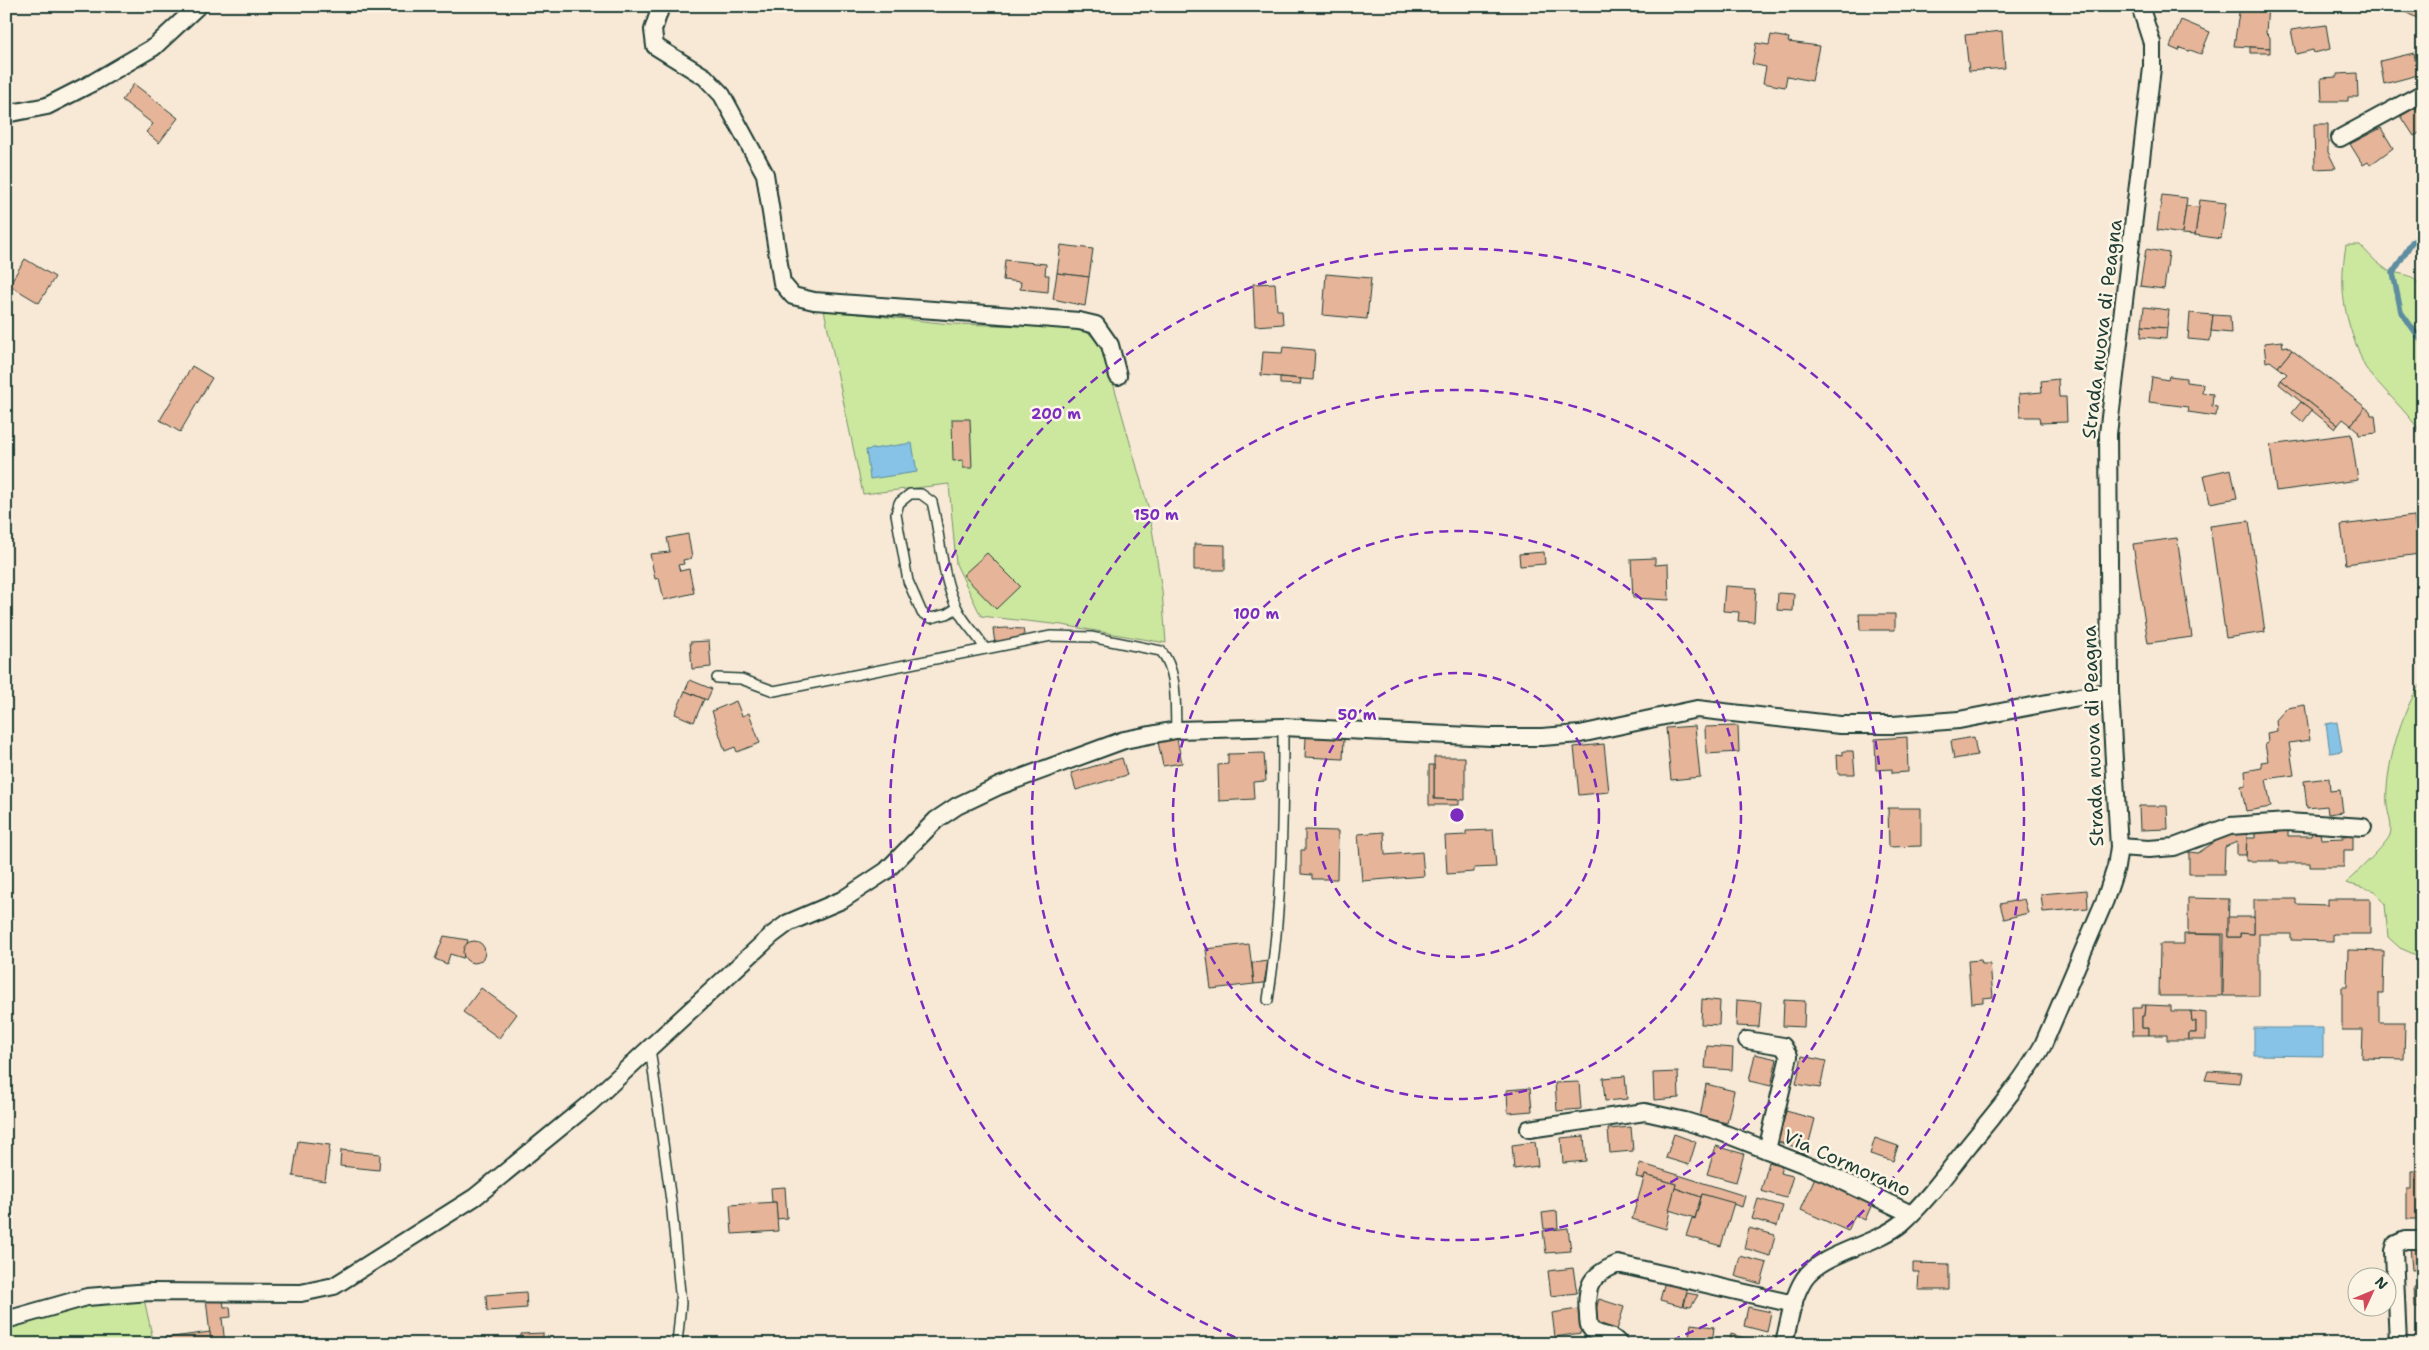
<svg xmlns="http://www.w3.org/2000/svg" width="2429" height="1350" viewBox="0 0 2429 1350" font-family="'Shantell Sans',sans-serif">
<style>
.green{fill:#cce89f;stroke:#76926a}
.water{fill:#86c3e6;stroke:#5d8d9f}
.lines{fill:none;stroke-linecap:round;stroke-linejoin:round}
.stream{stroke:#5d8d9f;stroke-width:5.5}
.building{fill:#e6b498;stroke:#1f3d34}
.service-casing{stroke:#1f3d34;stroke-width:12}
.minor-casing{stroke:#1f3d34;stroke-width:20}
.service{stroke:#fcf5e5;stroke-width:9}
.minor{stroke:#fcf5e5;stroke-width:16}
.ring{fill:none;stroke:#7b2cbf;stroke-width:2.5;stroke-dasharray:9 6}
.labels{text-anchor:middle;dominant-baseline:central;stroke-width:5;stroke-linejoin:round;paint-order:stroke}
.street-label{font-size:19px;fill:#1f3d34;stroke:#fcf5e5}
.centre{fill:#7b2cbf;stroke:#fcf5e5;stroke-width:2.5}
.ring-label{font-size:15px;text-anchor:middle;font-weight:bold;fill:#7b2cbf;stroke:#fcf5e5;stroke-width:5;stroke-linejoin:round;paint-order:stroke}
</style>
<rect width="100%" height="100%" fill="#f8e8d6"/>
<filter id="ink" filterUnits="userSpaceOnUse"><feTurbulence type="fractalNoise" baseFrequency=".02" numOctaves="2"/><feDisplacementMap in="SourceGraphic" scale="10" xChannelSelector="R" yChannelSelector="G"/><feConvolveMatrix kernelMatrix="1 2 1 2 8 2 1 2 1" color-interpolation-filters="sRGB"/></filter>
<g filter="url(#ink)">
<!-- green -->
<g class="green">
<path d="M2346 245H2360C2367 252 2374 261 2383 267 2398 279 2415 267 2423 293V439C2422 426 2375 382 2365 367 2361 360 2359 350 2355 342 2342 307 2340 283 2346 245Z"/>
<path d="M824 310 950 324 1070 327C1090 330 1095 338 1105 354L1149 510 1162 591 1166 643 1062 625 981 616 956 564 949 484 863 494Z"/>
<path d="M2423 681V958L2400 948 2388 937 2385 904 2375 891 2346 883C2354 875 2387 844 2390 835 2393 825 2388 815 2387 805 2384 771 2402 707 2423 681Z"/>
<path d="M2423 1066V1126L2417 1098 2420 1092 2416 1082Z"/>
<path d="M144 1299 154 1344H6V1327L85 1303Z"/>
</g>
<!-- water -->
<g class="water">
<path d="M912 443 917 472 870 479 866 450Z"/>
<path d="M2337 722 2342 751 2330 753 2326 724Z"/>
<path d="M2254 1028H2323V1056L2254 1055Z"/>
</g>
<g class="lines">
<!-- stream -->
<path class="stream" d="M2423 236 2412 242 2393 273 2401 312 2423 343"/>
</g>
<!-- building -->
<g class="building">
<path d="M2240 6H2268L2266 33 2270 37V48L2234 46Z"/>
<path d="M2406 6H2423V21L2403 11Z"/>
<path d="M2181 20 2210 32 2201 54 2190 50 2189 51 2180 48 2179 51 2170 47Z"/>
<path d="M2326 25 2330 49 2314 53 2313 50 2296 54 2291 30Z"/>
<path d="M2002 31 2005 68 1969 71 1965 35Z"/>
<path d="M1771 35 1789 38 1788 42 1819 46 1812 81 1787 76 1785 87 1763 83 1766 67 1752 64 1756 43 1769 45Z"/>
<path d="M2250 47 2270 48V53H2250Z"/>
<path d="M2414 53 2418 75 2384 84 2380 61Z"/>
<path d="M2357 73 2358 97H2348V101H2322L2321 78 2337 77V74Z"/>
<path d="M134 84 178 118 159 143 146 132 153 124 122 100Z"/>
<path d="M2418 106 2419 109 2423 107V131L2414 136 2401 116Z"/>
<path d="M2314 124H2328V152L2336 168 2315 169Z"/>
<path d="M2381 128 2393 148 2370 165 2368 162 2363 165 2350 144Z"/>
<path d="M2162 195 2187 198 2182 234 2157 230Z"/>
<path d="M2200 200 2226 203 2221 239 2195 235Z"/>
<path d="M2186 206 2199 207 2195 235 2182 234Z"/>
<path d="M1061 245 1093 249 1089 277 1057 273Z"/>
<path d="M2146 249 2169 253 2164 289 2140 286Z"/>
<path d="M25 259 55 277 39 303 9 285Z"/>
<path d="M1005 260 1046 264 1045 275H1049L1048 292 1020 289 1021 282 1003 280Z"/>
<path d="M1057 273 1089 277 1085 306 1053 299Z"/>
<path d="M1326 274 1371 278 1367 319 1323 315Z"/>
<path d="M1275 283 1277 310H1282L1283 324 1255 326 1253 284Z"/>
<path d="M2144 307 2169 310 2167 328 2142 326Z"/>
<path d="M2190 313 2213 315 2210 341 2188 339Z"/>
<path d="M2213 315 2230 316 2231 333 2211 331Z"/>
<path d="M2142 326 2167 328 2166 339 2141 337Z"/>
<path d="M2282 341 2283 347 2287 346 2292 350 2278 367 2270 361 2266 362 2264 343Z"/>
<path d="M1283 347 1315 350 1313 380 1261 375 1263 352 1282 353Z"/>
<path d="M2292 350 2365 407 2351 425 2343 419 2338 425 2281 380 2287 374 2278 367Z"/>
<path d="M192 366 212 378 180 432 160 420Z"/>
<path d="M2169 376 2186 378V382L2203 384 2202 393 2213 394 2212 406 2217 407 2216 416 2188 412 2189 407 2149 402 2152 377 2168 380Z"/>
<path d="M1280 377 1301 379 1300 385 1280 384Z"/>
<path d="M2058 379 2059 397H2066L2067 422 2040 423 2039 417H2020L2019 394 2042 392 2041 381Z"/>
<path d="M2281 380 2338 425 2335 429 2279 384Z"/>
<path d="M2301 402 2312 410 2303 422 2292 413Z"/>
<path d="M2365 407 2370 411 2371 415H2375L2377 433 2359 435 2358 431 2351 425Z"/>
<path d="M952 419H970L972 468H963V460L953 461Z"/>
<path d="M2351 434 2358 480 2276 491 2270 445Z"/>
<path d="M2231 469 2237 498 2210 503 2204 475Z"/>
<path d="M2414 516 2419 554 2346 564 2341 525Z"/>
<path d="M2249 521 2265 632 2226 638 2210 526Z"/>
<path d="M688 534 692 558 683 560 684 564 678 565 680 571 689 569 694 593 664 600 659 578 655 579 650 554 670 552 667 538Z"/>
<path d="M2177 538 2192 637 2148 643 2133 544Z"/>
<path d="M1194 544 1225 545V570H1194Z"/>
<path d="M1544 552 1545 564 1520 566 1519 554Z"/>
<path d="M987 553 1020 586 996 609 963 575Z"/>
<path d="M1655 558V565L1668 564 1669 600 1633 598 1631 559Z"/>
<path d="M1725 586 1756 588 1754 622 1738 621 1739 612 1723 611Z"/>
<path d="M1778 593 1794 594 1793 611 1777 610Z"/>
<path d="M1859 614H1895V630H1860Z"/>
<path d="M1006 628 1023 629 1025 639 995 644 993 629Z"/>
<path d="M709 641 711 667 692 669 690 642Z"/>
<path d="M690 680 712 689 707 700 685 691Z"/>
<path d="M685 691 704 699 694 722 675 714Z"/>
<path d="M736 701 742 716 749 713 760 743 737 752 735 747 725 751 712 711Z"/>
<path d="M2305 705 2310 740 2289 743 2294 775 2266 779 2271 807 2246 811 2241 786 2246 785 2245 771 2262 768 2261 762 2268 761 2265 744 2268 743 2267 733 2277 731 2276 720 2287 708Z"/>
<path d="M1695 726 1700 777 1671 780 1666 728Z"/>
<path d="M1738 726 1739 752 1706 754 1705 727Z"/>
<path d="M1306 737 1344 739 1343 759 1305 757Z"/>
<path d="M1907 737 1908 772 1892 773V769L1876 770 1875 739Z"/>
<path d="M1974 737 1977 755 1954 759 1951 741Z"/>
<path d="M1177 739 1182 763 1163 766 1158 742Z"/>
<path d="M1604 744 1609 792 1579 795 1574 747Z"/>
<path d="M1843 751H1853L1855 774H1838L1837 754 1843 755Z"/>
<path d="M1264 753 1266 781 1253 782 1254 799 1219 801 1218 765 1228 764V754Z"/>
<path d="M1434 757H1465V800L1434 799Z"/>
<path d="M1122 758 1127 775 1076 790 1071 773Z"/>
<path d="M1429 765H1434V799L1459 800V805H1429Z"/>
<path d="M2329 778 2330 791 2340 790 2343 812 2328 814 2327 806 2307 808 2304 781Z"/>
<path d="M2139 806H2167L2168 829 2140 830Z"/>
<path d="M1888 808H1921V846L1889 847Z"/>
<path d="M1305 830 1338 831 1337 879H1312V875L1301 874V850H1305Z"/>
<path d="M1493 830 1496 867 1474 868V872L1447 874 1445 836 1466 835V831Z"/>
<path d="M2279 830H2288V836H2311L2312 832H2320L2321 839 2343 838V836L2353 835V850H2344V867H2310V863H2279V861H2246L2247 838H2255V832H2279Z"/>
<path d="M1384 832 1385 855 1422 852 1424 876 1362 881 1358 834Z"/>
<path d="M2247 832 2246 855H2237V842L2225 847 2224 874H2189V852L2198 853 2228 833Z"/>
<path d="M2087 890 2088 908 2043 912 2041 894Z"/>
<path d="M2188 898 2229 899 2228 937H2240V933L2254 934V899H2296V904L2328 905V899H2370V934H2333V941L2291 940V934H2259V996H2223L2224 934H2188Z"/>
<path d="M2024 899 2028 913 2004 919 2000 904Z"/>
<path d="M2228 917H2254V934L2240 933V937H2228Z"/>
<path d="M2184 934 2222 935V996H2159L2160 944H2184Z"/>
<path d="M444 936 468 940 463 958 450 954 447 964 435 959Z"/>
<circle cx="474" cy="952" r="11"/>
<path d="M1249 944 1254 984 1211 989 1206 949Z"/>
<path d="M2348 950 2384 951 2383 993H2379V1022H2405L2404 1059 2362 1058 2363 1030H2342V987H2347Z"/>
<path d="M1981 960 1982 964H1990L1993 997 1983 998V1002L1971 1003 1968 961Z"/>
<path d="M1268 961 1264 983 1254 984 1252 963Z"/>
<path d="M481 988 517 1014 499 1038 463 1012Z"/>
<path d="M1702 999 1720 1001 1719 1025 1701 1024Z"/>
<path d="M1737 1000 1761 1002 1759 1027 1736 1026Z"/>
<path d="M1784 1000 1805 1001 1804 1027 1783 1026Z"/>
<path d="M2142 1005H2146L2145 1016H2142V1028H2149V1035H2133L2132 1008H2142Z"/>
<path d="M2146 1005 2171 1006V1011H2191L2192 1021H2196V1033H2189V1040H2167V1035H2149V1028H2142V1016H2145Z"/>
<path d="M2191 1011 2206 1013V1040H2189V1033H2196V1021H2192Z"/>
<path d="M1707 1046 1733 1048 1732 1070 1705 1068Z"/>
<path d="M1755 1054 1777 1059 1771 1086 1749 1081Z"/>
<path d="M1802 1056 1826 1061 1820 1088 1796 1084Z"/>
<path d="M2208 1071 2241 1073 2239 1083 2205 1080Z"/>
<path d="M1678 1072 1679 1098 1654 1100 1653 1073Z"/>
<path d="M1625 1076 1627 1099 1605 1101 1603 1078Z"/>
<path d="M1579 1082 1581 1109 1557 1111 1555 1083Z"/>
<path d="M1706 1084 1734 1091 1727 1123 1700 1117Z"/>
<path d="M1530 1088 1532 1111 1508 1113 1507 1090Z"/>
<path d="M1786 1111 1815 1119 1807 1150 1778 1142Z"/>
<path d="M1631 1127 1633 1151 1610 1153 1608 1129Z"/>
<path d="M1674 1134 1696 1142 1689 1165 1666 1158Z"/>
<path d="M1584 1136 1586 1161 1563 1163 1561 1138Z"/>
<path d="M1875 1138 1898 1146 1893 1161 1870 1154Z"/>
<path d="M298 1141 330 1145 325 1181 293 1176Z"/>
<path d="M1535 1142 1538 1166 1514 1169 1512 1145Z"/>
<path d="M1716 1146 1744 1154 1736 1182 1707 1174Z"/>
<path d="M341 1150 380 1154 379 1170 340 1166Z"/>
<path d="M1769 1162 1782 1166 1780 1173 1793 1176 1786 1198 1761 1191Z"/>
<path d="M1640 1163 1745 1196 1742 1207 1702 1194 1701 1197 1675 1188 1676 1184 1645 1175 1644 1179 1636 1177Z"/>
<path d="M2411 1171H2423V1219H2407V1189H2411Z"/>
<path d="M1645 1175 1676 1184 1666 1229 1632 1219Z"/>
<path d="M1815 1177 1873 1202 1865 1220 1855 1215 1848 1231 1801 1210Z"/>
<path d="M785 1187 787 1218 777 1219 776 1202H772L771 1188Z"/>
<path d="M1675 1188 1701 1197 1695 1218 1669 1210Z"/>
<path d="M1702 1194 1734 1203 1721 1246 1686 1236 1692 1218 1695 1219Z"/>
<path d="M1758 1199 1783 1206 1777 1226 1752 1219Z"/>
<path d="M776 1202 778 1231 732 1234 730 1205Z"/>
<path d="M1557 1211 1558 1228 1544 1229 1542 1213Z"/>
<path d="M1568 1228 1571 1251 1546 1253 1543 1231Z"/>
<path d="M1749 1228 1775 1235 1770 1256 1744 1248Z"/>
<path d="M2423 1246V1269L2412 1270 2410 1247Z"/>
<path d="M1740 1256 1767 1263 1761 1284 1735 1276Z"/>
<path d="M1913 1263 1949 1264V1290H1918L1919 1272H1913Z"/>
<path d="M1573 1268 1577 1293 1551 1296 1548 1271Z"/>
<path d="M1665 1281 1688 1287 1683 1306 1660 1300Z"/>
<path d="M2423 1286V1308H2415L2414 1287Z"/>
<path d="M526 1292 527 1308 487 1311 486 1295Z"/>
<path d="M1687 1293 1698 1295 1691 1307 1684 1306Z"/>
<path d="M206 1298 223 1299 224 1307H230L231 1317 222 1318 225 1344H211Z"/>
<path d="M1599 1299 1624 1307 1617 1330 1592 1322Z"/>
<path d="M1748 1307 1771 1312 1767 1332 1744 1326Z"/>
<path d="M1578 1309 1581 1333 1555 1337 1552 1313Z"/>
<path d="M1691 1324 1714 1327 1712 1344H1688Z"/>
<path d="M210 1332 211 1344H166L165 1338Z"/>
<path d="M543 1333V1344H493L521 1341V1334Z"/>
<path d="M1731 1334 1754 1341 1753 1344H1729Z"/>
<path d="M1653 1339 1675 1342V1344H1652Z"/>
</g>
<g class="lines">
<defs>
<g id="service">
<path d="M957 608 947 614 931 618 922 613 908 581 896 514 899 503 910 494H921L932 502C941 537 941 576 957 608 964 624 977 633 985 649"/>
<path d="M717 678 741 679 774 691 1051 636 1091 637 1161 651C1178 671 1175 705 1176 730"/>
<path d="M1268 1000C1282 909 1283 819 1283 727"/>
<path d="M650 1048 671 1201 681 1303 677 1344"/>
</g>
<g id="minor">
<path d="M661 6 653 30 655 46 705 77 722 95 765 174 782 283 793 296 814 301 1079 321 1096 325 1110 345 1118 376"/>
<path d="M6 114 47 106 94 82 154 47 198 6"/>
<path d="M2340 138 2423 93"/>
<path d="M2119 847 2149 849 2174 847 2230 826 2287 822 2363 827"/>
<path d="M1747 1040 1783 1046 1789 1056 1767 1150"/>
<path d="M1529 1129 1645 1112 1685 1121 1718 1131 1826 1173 1911 1214"/>
<path d="M6 1320 87 1297 150 1292 301 1293 334 1286 475 1197 589 1104 772 935 788 923 842 900 886 871 936 820 957 806 999 786 1124 740 1176 730 1283 727 1491 737H1542L1580 734 1697 709 1840 725H1893L1959 720 2110 691"/>
<path d="M1619 1344C1612 1333 1601 1337 1592 1330 1588 1326 1588 1320 1588 1315 1585 1286 1590 1275 1618 1264L1794 1304"/>
<path d="M1784 1344C1789 1322 1792 1298 1804 1279 1821 1253 1876 1245 1902 1223 1927 1201 1948 1171 1969 1145 1995 1113 2023 1081 2043 1045L2105 900 2116 867 2119 847 2110 691 2108 434 2152 68V43L2140 6"/>
<path d="M2398 1344 2394 1251 2396 1244 2405 1240H2423"/>
</g>
</defs>
<!-- service casing -->
<use href="#service" class="service-casing"/>
<!-- minor casing -->
<use href="#minor" class="minor-casing"/>
<!-- service -->
<use href="#service" class="service"/>
<!-- minor -->
<use href="#minor" class="minor"/>
</g>
</g>
<!-- distance rings -->
<g class="ring">
<circle cx="1457" cy="815" r="142"/>
<circle cx="1457" cy="815" r="284"/>
<circle cx="1457" cy="815" r="425"/>
<path d="M1249 1343A567 567 0 1 1 1665 1343"/>
</g>
<g class="labels">
<!-- street labels -->
<g class="street-label">
<text transform="translate(2102 329) rotate(-83)">Strada nuova di Peagna</text>
<text transform="translate(2093 736) rotate(-92)">Strada nuova di Peagna</text>
<text transform="translate(1847 1163) rotate(24)">Via Cormorano</text>
</g>
</g>
<circle cx="1457" cy="815" r="8" class="centre"/>
<g class="ring-label">
<text x="1056" y="419">200 m</text>
<text x="1156" y="520">150 m</text>
<text x="1256" y="619">100 m</text>
<text x="1357" y="720">50 m</text>
</g>
<!-- margin -->
<rect width="2429" height="1350" fill="none" stroke="#fcf5e5" stroke-width="25"/>
<rect x="12" y="12" width="2404" height="1325" fill="none" stroke="#1f3d34" stroke-width="2" filter="url(#ink)"/>
<!-- north arrow -->
<g transform="translate(2372 1292) rotate(46)"><circle r="24" fill="#fcf5e5" stroke="#a4ab9e"/>
<path d="M0-4L9 19L0 12L-9 19Z" fill="#d1495b"/>
<text y="-8" font-size="14" font-weight="bold" text-anchor="middle" fill="#1f3d34">N</text>
</g>
</svg>
